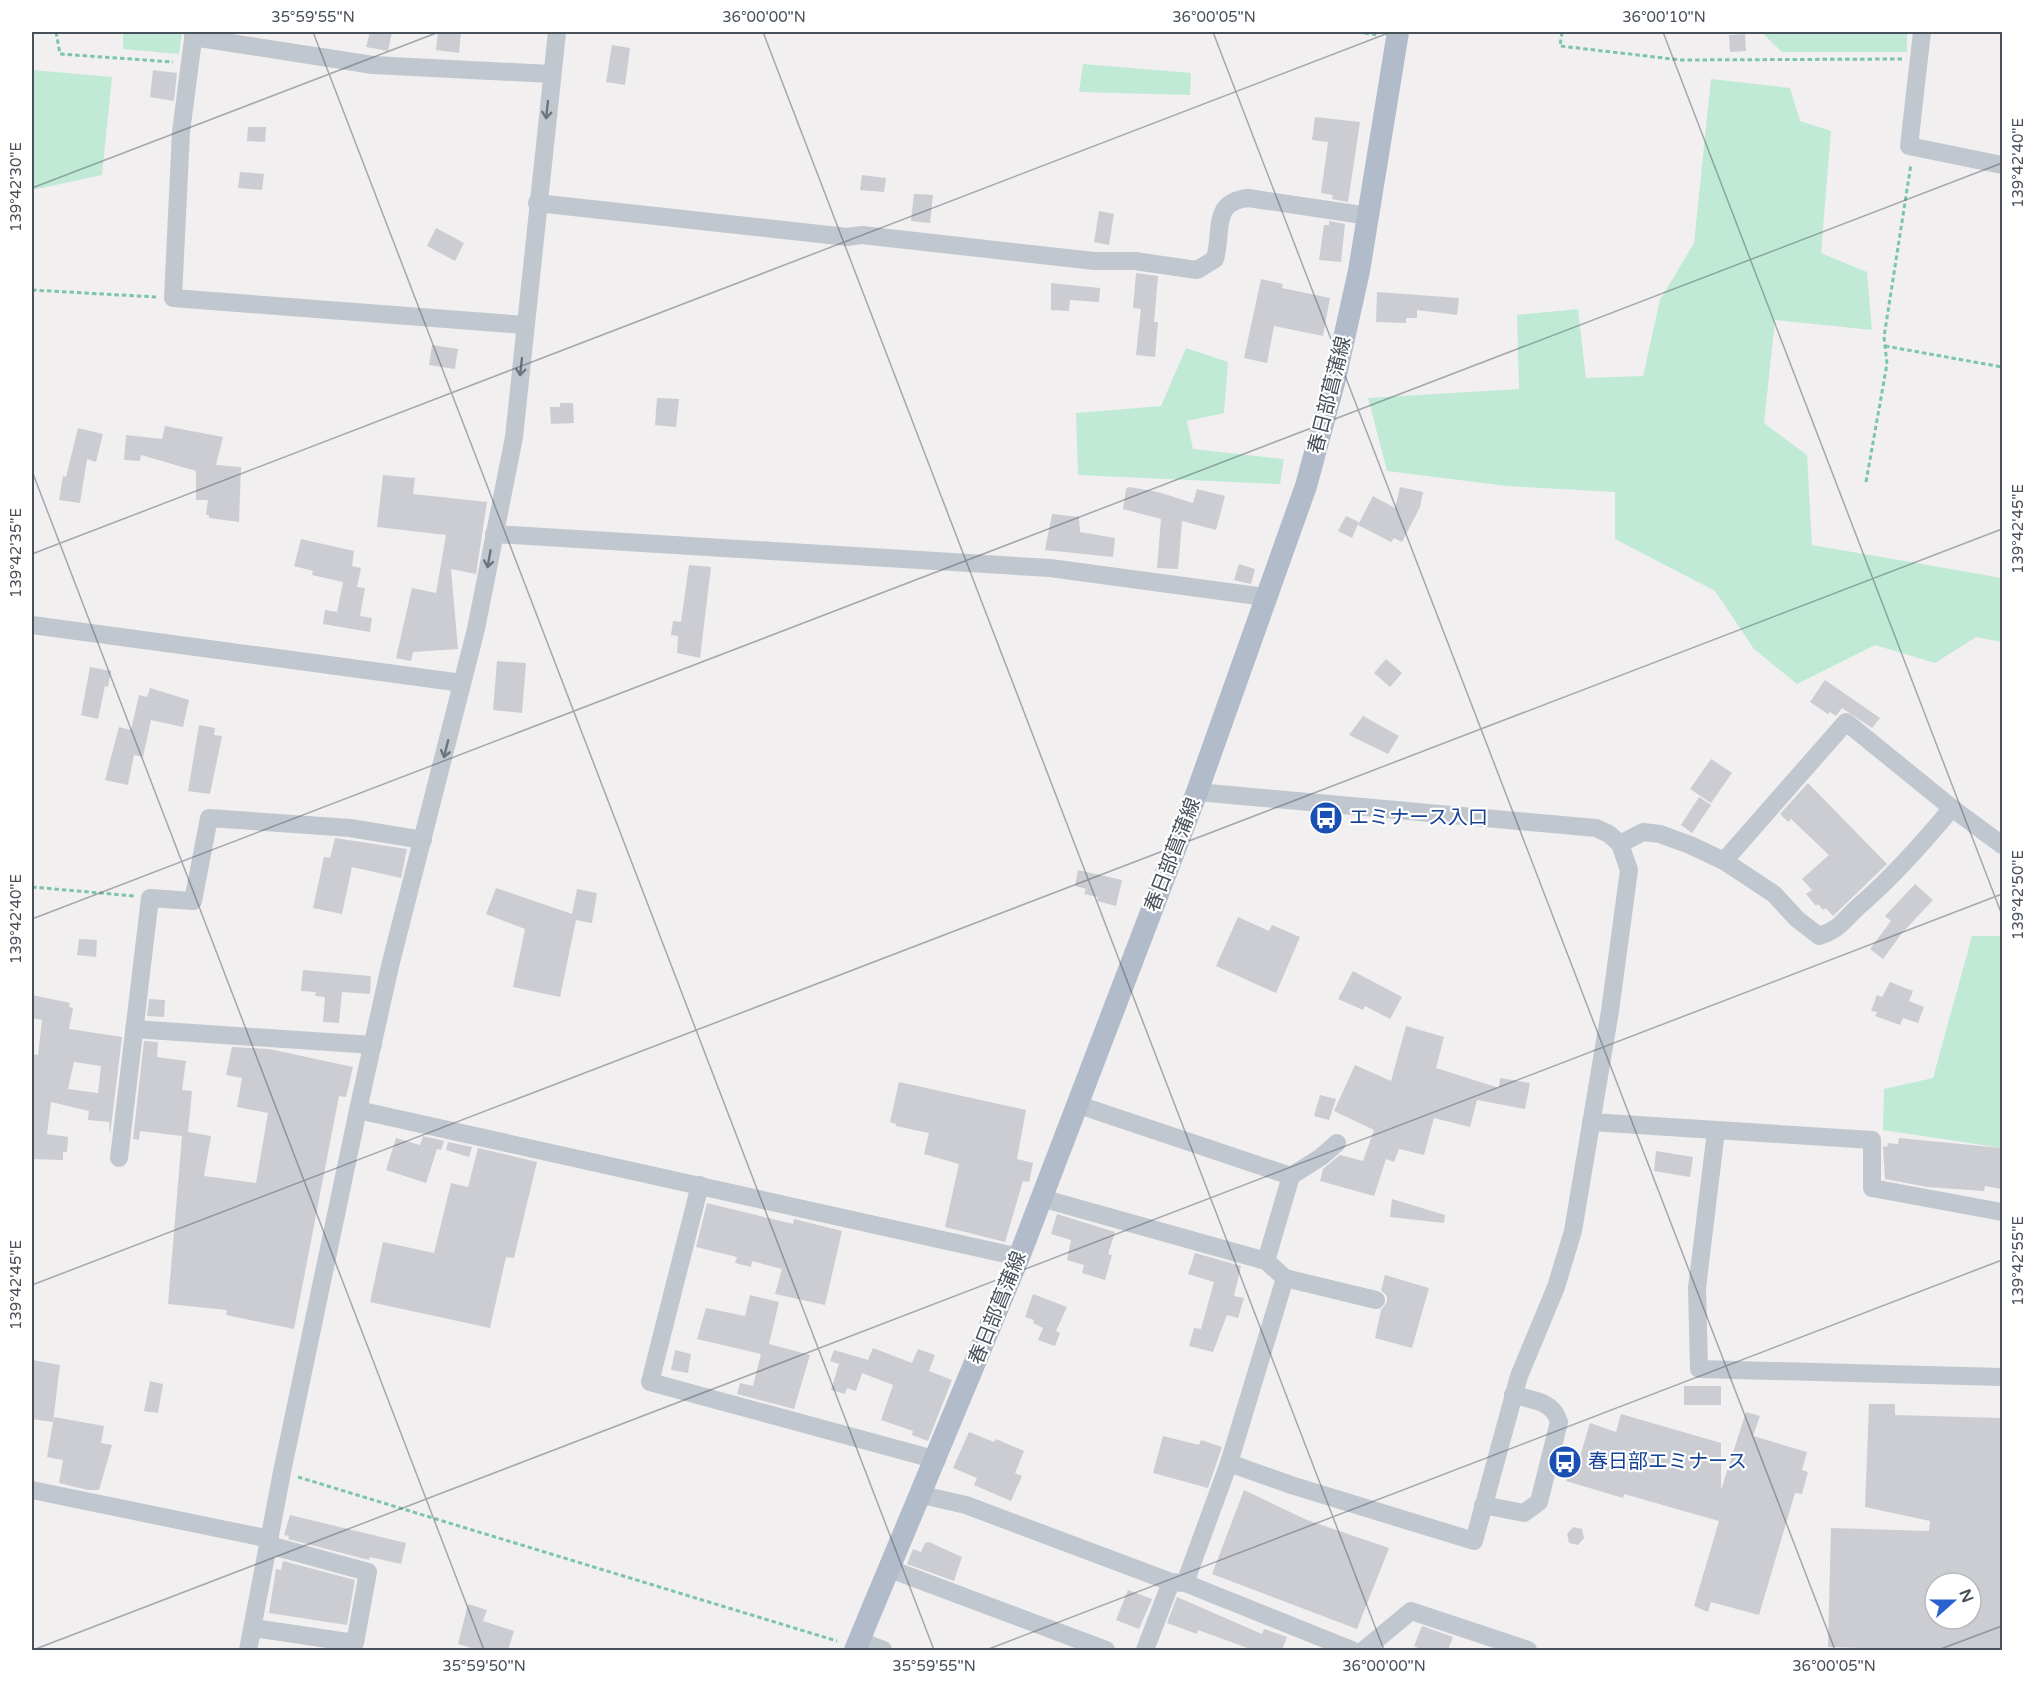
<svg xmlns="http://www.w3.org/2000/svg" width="2034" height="1682" viewBox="0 0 2034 1682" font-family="'Varela Round','Noto Sans JP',sans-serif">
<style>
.green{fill:#c1ead6}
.building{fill:#cccdd3;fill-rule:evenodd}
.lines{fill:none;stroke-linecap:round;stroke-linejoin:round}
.path{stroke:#7dc5a9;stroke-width:3;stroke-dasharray:4.5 3;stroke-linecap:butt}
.minor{stroke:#c0c7cf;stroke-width:18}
.major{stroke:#b1bbca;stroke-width:22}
.oneway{stroke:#6c747d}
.ticks{fill:none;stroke:#48505a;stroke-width:1.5;stroke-opacity:0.45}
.labels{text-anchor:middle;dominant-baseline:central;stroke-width:4.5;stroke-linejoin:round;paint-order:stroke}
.street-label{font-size:20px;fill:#48505a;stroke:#fff}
.transit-label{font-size:20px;fill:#164399;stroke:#fff;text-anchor:start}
.neatline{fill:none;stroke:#48505a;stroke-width:2}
.ticks-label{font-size:15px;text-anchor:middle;fill:#48505a}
</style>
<rect width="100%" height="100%" fill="#f1efef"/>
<!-- green -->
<g class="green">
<path d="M123 32H182L179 54 123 49Z"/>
<path d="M1761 32H1907V52H1782Z"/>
<path d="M1083 64 1191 73 1190 95 1079 92Z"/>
<path d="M32 70 112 77 102 175 32 190Z"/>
<path d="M1711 79 1790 88 1800 121 1831 131 1821 253 1867 272 1872 330 1775 320 1764 423 1807 455 1812 545 2002 578V642L1976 637 1935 663 1875 645 1797 684 1754 649 1715 591 1615 539V492L1507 486 1387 471 1368 398 1519 389 1517 315 1578 309 1586 378 1643 376 1660 300 1694 243Z"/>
<path d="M1186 348 1228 362 1224 413 1187 421 1193 449 1284 459 1280 484 1078 475 1076 413 1161 406Z"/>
<path d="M1972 936H2002V1148L1883 1130 1884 1089 1933 1078Z"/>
</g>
<!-- building -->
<g class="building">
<path d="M370 32H392L388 51 366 47Z"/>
<path d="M438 32H461L459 53 436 50Z"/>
<path d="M1745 34 1746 51 1730 52 1729 35Z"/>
<path d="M612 45 630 48 625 85 606 82Z"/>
<path d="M153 70 177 73 174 101 150 97Z"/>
<path d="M1315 117 1360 122 1348 202 1332 199 1333 195 1321 193 1328 142 1312 140Z"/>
<path d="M248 127H266L265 142 247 141Z"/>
<path d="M240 172 264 174 262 190 238 188Z"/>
<path d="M862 175 886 178 884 192 860 190Z"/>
<path d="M914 194 933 195 930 223 911 221Z"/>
<path d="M1099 211 1114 214 1109 245 1094 242Z"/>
<path d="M1329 221 1345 224 1341 262 1319 260 1324 225H1329Z"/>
<path d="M436 228 464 243 455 261 427 246Z"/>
<path d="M1136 273 1158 276 1154 322H1158L1155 357 1136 355 1141 309 1133 308Z"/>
<path d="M1261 279 1283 284 1282 288 1330 298 1323 336 1274 326 1267 363 1244 358Z"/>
<path d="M1051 283 1100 288 1099 302 1070 300 1069 311 1051 310Z"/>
<path d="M1377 292 1459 298 1457 315 1417 310V318H1406V323L1376 322Z"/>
<path d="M432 345 458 349 455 369 429 365Z"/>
<path d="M657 398 679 399 676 427 655 425Z"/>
<path d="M560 403H573L574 423 551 424 550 407H560Z"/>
<path d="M165 426 223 437 216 465 241 467 239 522 209 518V515H206L208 500H196V471L141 455 140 461 124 460 126 435 162 439Z"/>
<path d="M78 428 103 434 96 462 87 459 80 503 59 500 63 476 66 477Z"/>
<path d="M383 475 415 478 413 494 487 502 476 574 451 569 458 649 413 652 411 661 396 658 412 588 436 593 446 535 377 527Z"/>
<path d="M1129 487 1158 492 1193 503 1197 489 1225 496 1216 530 1182 521 1178 569 1157 568 1161 519 1123 509 1126 489Z"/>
<path d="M1400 487 1423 492 1420 507 1402 542 1394 538 1391 542 1358 525 1373 496 1395 508Z"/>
<path d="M1052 514 1079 517 1080 532 1115 538 1113 557 1045 550Z"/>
<path d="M1346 516 1359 522 1352 538 1338 531Z"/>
<path d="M301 539 354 551 352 566 361 568 357 587 365 588 360 616 372 618 370 632 323 624 325 610 337 612 343 582 312 575 313 571 294 566Z"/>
<path d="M1239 564 1255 569 1251 584 1234 580Z"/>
<path d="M689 565 711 567 700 658 677 653 678 636 671 635 673 621 681 622Z"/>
<path d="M1386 659 1402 673 1390 687 1374 673Z"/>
<path d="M497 661 526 663 522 713 493 710Z"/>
<path d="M90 667 111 671 108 687 105 686 98 719 81 715Z"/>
<path d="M1825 680 1880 718 1872 728 1842 708 1836 716 1830 712 1828 714 1810 702Z"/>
<path d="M150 688 189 700 183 727 151 720 143 757 134 755 128 785 105 780 119 727 131 730 139 695 147 697Z"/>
<path d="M1363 716 1399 736 1388 754 1349 735Z"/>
<path d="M199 725 215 728 214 735 222 736 210 794 188 791Z"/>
<path d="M1711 759 1732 773 1711 803 1690 789Z"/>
<path d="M1808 783 1887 864 1833 916 1826 908 1823 910 1818 904 1816 906 1806 894 1812 890 1802 879 1829 855 1791 819 1788 822 1780 814Z"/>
<path d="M1699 797 1711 805 1692 833 1681 825Z"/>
<path d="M335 838 407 849 401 878 352 867 342 914 313 908 324 857 330 858Z"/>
<path d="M1078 870 1122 880 1116 906 1097 901 1098 897 1084 894 1086 889 1075 886Z"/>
<path d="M1915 884 1933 900 1902 933 1883 959 1870 949 1891 921 1885 916Z"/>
<path d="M496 888 572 914 577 889 597 893 592 923 576 920 560 997 513 987 525 929 486 914Z"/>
<path d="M1238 917 1269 931 1272 925 1300 937 1276 993 1216 966Z"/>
<path d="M79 939 97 940 96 957 77 955Z"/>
<path d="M303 970 371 976 370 994 342 992 339 1023 323 1022 325 997 315 996 316 992 301 991Z"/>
<path d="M1353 971 1402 997 1390 1019 1365 1006 1363 1010 1338 999Z"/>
<path d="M1890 982 1913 991 1909 1001 1924 1007 1918 1023 1903 1018 1900 1025 1875 1016 1877 1012 1871 1011 1877 995 1882 997Z"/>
<path d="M32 995 70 1003 69 1007 73 1008 69 1029 122 1037 110 1135 109 1122 88 1120 89 1111 51 1102 47 1134 68 1137 67 1152H63V1160L32 1159V1065L34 1054 38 1055 42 1020 32 1018ZM74 1062 101 1066 98 1093 68 1089Z"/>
<path d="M149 999 165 1000 164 1017 147 1016Z"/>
<path d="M1406 1026 1444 1037 1436 1068 1499 1088 1500 1078 1530 1083 1525 1109 1477 1100 1470 1127 1434 1118 1424 1155 1399 1149 1394 1162 1386 1159 1374 1196 1320 1181 1323 1169 1340 1155 1363 1161 1374 1130 1334 1111 1355 1065 1391 1081Z"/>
<path d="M144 1041 158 1042 157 1057 186 1061 182 1090 192 1091 188 1132 211 1136 204 1176 256 1183 268 1113 237 1107 242 1078 226 1075 232 1047 269 1049 353 1067 346 1097 339 1096 294 1329 226 1315 227 1310 168 1304 182 1136 140 1131 139 1140 133 1139Z"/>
<path d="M899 1082 1026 1110 1017 1159 1033 1163 1029 1182 1023 1181 1005 1242 945 1227 959 1164 924 1154 929 1133 896 1126V1124L890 1122Z"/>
<path d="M1320 1095 1336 1099 1329 1120 1314 1116Z"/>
<path d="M423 1136 444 1141 441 1150 437 1149 426 1183 386 1170 396 1138 420 1145Z"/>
<path d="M1899 1138 2002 1148V1189L1985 1186 1984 1191 1927 1187 1885 1179 1883 1146 1887 1147 1888 1143 1898 1144Z"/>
<path d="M448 1142 472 1147 469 1157 446 1150Z"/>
<path d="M478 1148 537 1162 514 1258 506 1257 490 1328 370 1302 383 1242 434 1253 451 1183 468 1187Z"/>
<path d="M1656 1151 1693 1157 1690 1177 1654 1171Z"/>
<path d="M1392 1199 1445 1215 1444 1223 1390 1217Z"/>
<path d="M707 1203 793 1224 794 1219 842 1231 825 1305 775 1294 782 1269 752 1261 751 1267 735 1263 737 1257 696 1247Z"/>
<path d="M1057 1214 1115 1232 1108 1254 1112 1255 1105 1280 1082 1273 1084 1265 1067 1260 1071 1240 1051 1234Z"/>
<path d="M1195 1253 1241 1266 1234 1296 1244 1298 1239 1315 1238 1318 1227 1315 1213 1352 1189 1346 1194 1328 1201 1329 1214 1282 1188 1274Z"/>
<path d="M1385 1275 1429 1288 1412 1348 1375 1338 1381 1310 1387 1302V1296L1381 1290Z"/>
<path d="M1033 1294 1067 1307 1056 1331 1060 1333 1055 1346 1038 1340 1043 1328 1033 1323 1034 1320 1025 1317Z"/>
<path d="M750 1295 779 1302 769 1344 810 1355 794 1409 737 1394 740 1383 753 1386 761 1354 697 1339 706 1308 745 1316Z"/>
<path d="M873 1348 912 1363 918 1349 935 1355 929 1371 952 1380 928 1441 912 1435 913 1431 881 1420 893 1385 862 1373 856 1391 847 1388 845 1394 831 1390 839 1364 830 1361 834 1350 868 1360Z"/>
<path d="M675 1350 691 1354 688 1373 671 1370Z"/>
<path d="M32 1360 60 1365 53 1422 32 1419Z"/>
<path d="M150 1381 163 1384 158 1413 144 1411Z"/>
<rect x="1684" y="1386" width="37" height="19"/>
<path d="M1869 1404H1895V1415L2002 1418V1650H1861V1648L1828 1647 1831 1528 1929 1531 1930 1521 1865 1507ZM1935 1583H1971V1619H1935Z"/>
<path d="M1746 1412 1760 1416 1753 1436 1807 1452 1802 1470 1808 1472 1802 1494 1795 1493 1759 1615 1711 1602 1708 1612 1694 1606 1719 1521 1624 1494 1623 1498 1566 1481 1567 1478 1558 1474 1559 1468 1578 1463 1590 1423 1616 1432 1621 1414 1721 1443V1490Z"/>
<path d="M54 1417 104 1426 101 1443 112 1445 99 1490H88L59 1483 63 1460 47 1457Z"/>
<path d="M969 1432 994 1442 996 1439 1024 1451 1015 1473 1022 1476 1011 1501 974 1485 977 1478 953 1468Z"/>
<path d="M1163 1436 1199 1445 1201 1440 1222 1447 1208 1488 1153 1473Z"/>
<path d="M1244 1490 1307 1520 1389 1548 1357 1629 1212 1574Z"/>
<path d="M290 1515 406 1543 401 1564 370 1557 369 1560 288 1539 289 1536 284 1535Z"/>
<path d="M1573 1527 1582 1529 1584 1538 1578 1545 1569 1543 1567 1534Z"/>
<path d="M929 1542 962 1557 954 1581 907 1564 913 1549 921 1552 925 1543Z"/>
<path d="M283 1561 355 1580 347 1625 269 1613 276 1569 281 1570Z"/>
<path d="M1128 1590 1152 1599 1139 1629 1116 1620Z"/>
<path d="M1177 1597 1262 1634 1264 1629 1287 1637 1282 1650H1253L1198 1630 1197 1634 1167 1623Z"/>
<path d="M468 1604 487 1610 483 1621 514 1631 508 1650H479L458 1644Z"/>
<path d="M1422 1626 1453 1637 1448 1650H1416L1417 1647 1414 1646Z"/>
</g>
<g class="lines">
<!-- path -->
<g class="path">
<path d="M56 32 60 54 173 62"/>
<path d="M1357 32 1378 35"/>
<path d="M1562 32 1560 46 1681 60 1902 59"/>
<path d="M32 290 156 297"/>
<path d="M1885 346 2002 367"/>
<path d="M1866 482 1887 364 1884 337 1911 164"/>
<path d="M32 887 134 896"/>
<path d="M298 1477 837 1641"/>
</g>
<!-- minor -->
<g class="minor">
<path d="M194 32 181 132 173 298 525 325"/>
<path d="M1922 32 1909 146 2002 165"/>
<path d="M193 37 373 65 551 74"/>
<path d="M537 203 847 237 862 235 1094 261H1135L1197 270 1215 259C1223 230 1211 202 1248 198L1369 216"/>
<path d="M494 534 1050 568 1265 597"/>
<path d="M32 625 462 683"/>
<path d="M1620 844 1643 832 1660 834 1690 845 1724 861 1774 894 1797 919 1819 936C1842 928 1842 921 1859 906 1894 876 1923 843 1952 808L2002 845"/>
<path d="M1724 861 1846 722 1952 808"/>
<path d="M134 1029 373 1045"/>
<path d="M1076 1104 1291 1176 1321 1157 1337 1143"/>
<path d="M358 1110 1019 1257"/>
<path d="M1591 1122 1872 1140V1188L2002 1212"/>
<path d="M1716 1131 1697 1288 1699 1369 2002 1377"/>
<path d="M119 1158 150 898 193 901 209 818 350 828 423 840"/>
<path d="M700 1185 650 1382 937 1460"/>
<path d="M1041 1198 1266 1261 1285 1278 1376 1300"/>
<path d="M1266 1261 1291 1176"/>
<path d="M1229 1463 1285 1278"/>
<path d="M32 1490 270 1539"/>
<path d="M922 1495 966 1505 1171 1582 1185 1583 1352 1650"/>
<path d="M1483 1505 1524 1513 1539 1502 1559 1422C1553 1401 1533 1400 1513 1395"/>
<path d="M890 1569 1106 1650"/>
<path d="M1185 1583 1229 1463 1291 1485 1474 1541 1519 1376 1556 1287 1573 1231 1610 1011 1629 870 1620 844 1609 834 1596 828 1197 792"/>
<path d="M253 1628 355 1643 368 1572 269 1545"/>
<path d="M860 1641 883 1650"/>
<path d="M248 1650 282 1472 358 1110 390 966 476 629 514 437 557 32"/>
<path d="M1145 1650 1171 1582"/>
<path d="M1364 1650 1411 1611 1528 1650"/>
</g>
<!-- major -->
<path class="major" d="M855 1650 1019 1257 1197 792 1306 486 1335 379 1359 271 1398 32"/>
</g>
<!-- one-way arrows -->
<defs><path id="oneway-shaft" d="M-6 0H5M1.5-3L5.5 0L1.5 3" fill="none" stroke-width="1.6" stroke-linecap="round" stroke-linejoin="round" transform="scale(1.5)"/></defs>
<g class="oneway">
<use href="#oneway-shaft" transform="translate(547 110) rotate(96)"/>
<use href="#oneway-shaft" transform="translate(521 367) rotate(96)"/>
<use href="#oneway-shaft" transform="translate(489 559) rotate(100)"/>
<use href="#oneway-shaft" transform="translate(446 749) rotate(104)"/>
</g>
<!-- ticks -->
<path class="ticks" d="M313 32 934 1650M763 32 1384 1650M1213 32 1835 1650M1663 32 2002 915M32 188 439 32M32 471 484 1650M32 554 1391 32M32 919 2002 163M32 1285 2002 529M32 1644 34 1650M33 1650 2002 894M986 1650 2002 1260M1938 1650 2002 1626"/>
<!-- icons -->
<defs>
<symbol id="bus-disc" viewBox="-11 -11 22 22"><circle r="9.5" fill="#1a4fb4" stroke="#fff"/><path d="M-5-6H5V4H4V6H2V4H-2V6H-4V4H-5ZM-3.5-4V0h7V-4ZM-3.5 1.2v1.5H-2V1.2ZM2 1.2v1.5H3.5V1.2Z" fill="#fff"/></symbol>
</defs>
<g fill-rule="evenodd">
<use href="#bus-disc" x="1307" y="799" width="38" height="38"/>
<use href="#bus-disc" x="1546" y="1443" width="38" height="38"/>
</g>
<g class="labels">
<!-- street labels -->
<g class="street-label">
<text transform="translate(1330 395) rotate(-76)">春日部菖蒲線</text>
<text transform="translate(1173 855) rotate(-69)">春日部菖蒲線</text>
<text transform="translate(998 1308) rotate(-68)">春日部菖蒲線</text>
</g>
<!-- transit labels -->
<g class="transit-label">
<text x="1349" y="818">エミナース入口</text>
<text x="1588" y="1462">春日部エミナース</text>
</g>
</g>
<!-- border -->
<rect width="2034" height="1682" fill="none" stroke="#ffffff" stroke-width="66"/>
<!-- north arrow -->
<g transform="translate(1953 1601) rotate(69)"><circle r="28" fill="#ffffff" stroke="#b6b9bd" stroke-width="1.5"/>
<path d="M0-4.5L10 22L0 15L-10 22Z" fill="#2b61ce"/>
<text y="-9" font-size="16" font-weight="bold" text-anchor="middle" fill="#48505a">N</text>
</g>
<rect x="33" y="33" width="1968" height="1616" class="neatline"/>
<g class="ticks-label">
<text x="313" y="22">35°59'55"N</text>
<text x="764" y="22">36°00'00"N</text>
<text x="1214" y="22">36°00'05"N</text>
<text x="1664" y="22">36°00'10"N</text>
<text transform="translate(2018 163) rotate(-90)" y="5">139°42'40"E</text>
<text transform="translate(16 187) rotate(-90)" y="5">139°42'30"E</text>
<text transform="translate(2018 529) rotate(-90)" y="5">139°42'45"E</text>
<text transform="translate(16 553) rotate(-90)" y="5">139°42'35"E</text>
<text transform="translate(2018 895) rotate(-90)" y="5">139°42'50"E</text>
<text transform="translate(16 919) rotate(-90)" y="5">139°42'40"E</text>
<text transform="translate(2018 1261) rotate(-90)" y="5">139°42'55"E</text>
<text transform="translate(16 1285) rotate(-90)" y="5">139°42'45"E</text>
<text x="484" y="1671">35°59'50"N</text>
<text x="934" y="1671">35°59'55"N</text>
<text x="1384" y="1671">36°00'00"N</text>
<text x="1834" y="1671">36°00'05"N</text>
</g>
</svg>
